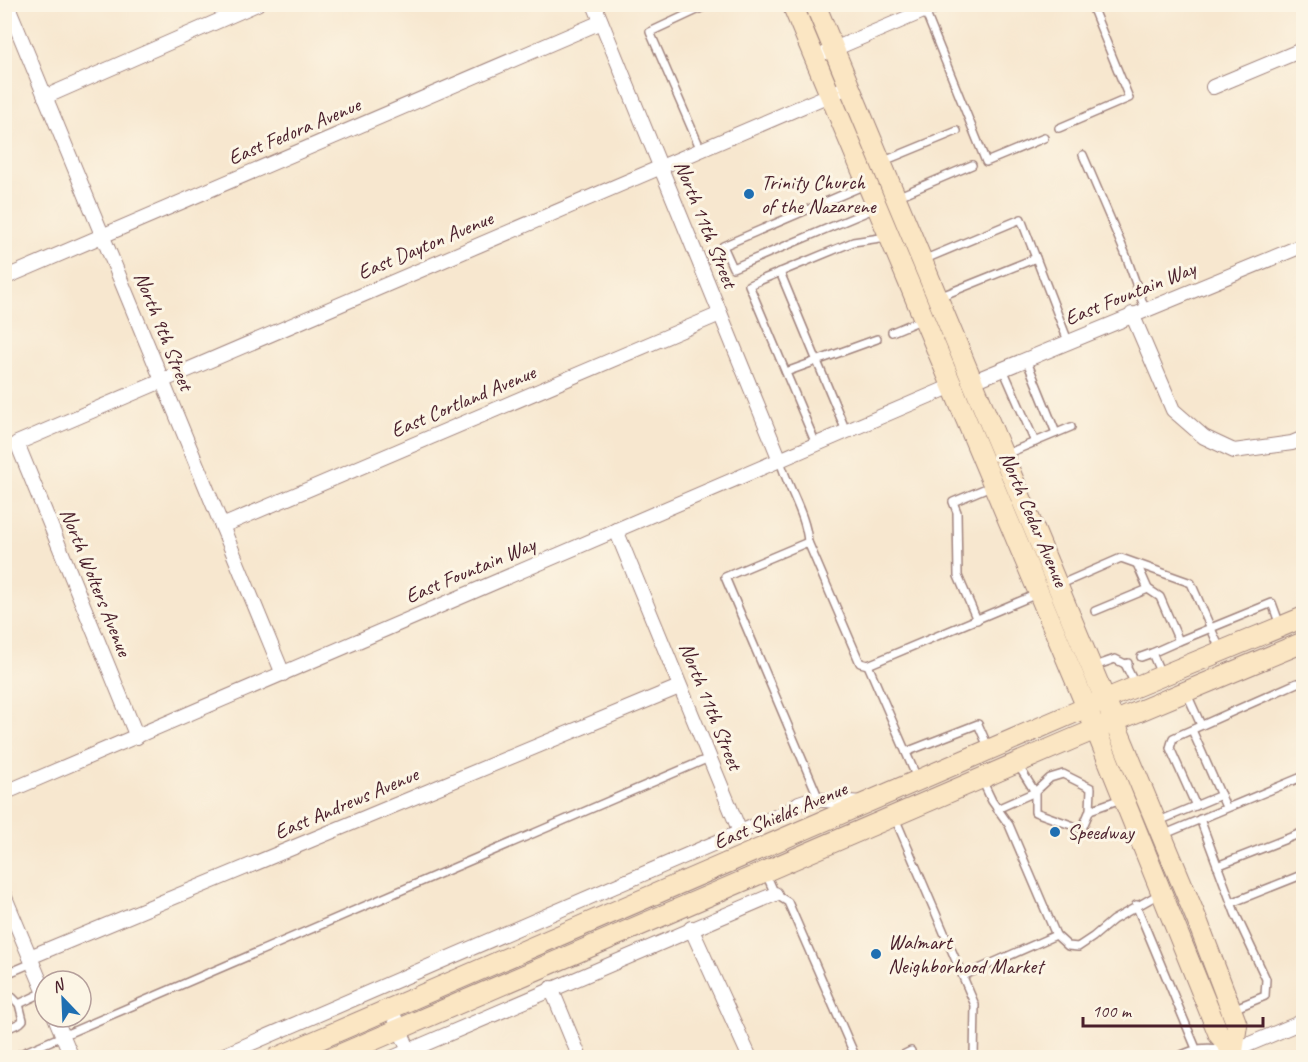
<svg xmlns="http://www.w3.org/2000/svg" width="1308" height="1062" viewBox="0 0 1308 1062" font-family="Caveat,sans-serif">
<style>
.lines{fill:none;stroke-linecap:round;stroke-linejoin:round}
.service-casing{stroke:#a0837d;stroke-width:10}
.minor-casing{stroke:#a0837d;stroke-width:16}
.secondary-casing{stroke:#a0837d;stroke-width:22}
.service{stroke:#fff;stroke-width:7}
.minor{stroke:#fff;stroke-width:14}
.secondary{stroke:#fbe6c3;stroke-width:20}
.poi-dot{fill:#1f6fb2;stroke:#fcf5e5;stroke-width:2}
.labels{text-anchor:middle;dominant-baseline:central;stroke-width:6;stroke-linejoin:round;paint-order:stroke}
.street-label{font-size:21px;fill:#4a1f2b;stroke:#fcf5e5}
.poi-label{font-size:21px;fill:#4a1f2b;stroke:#fcf5e5;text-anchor:start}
</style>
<rect width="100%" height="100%" fill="#fcf5e5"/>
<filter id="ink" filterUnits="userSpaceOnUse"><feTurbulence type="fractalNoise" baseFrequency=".0167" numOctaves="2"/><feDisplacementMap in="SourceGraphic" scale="12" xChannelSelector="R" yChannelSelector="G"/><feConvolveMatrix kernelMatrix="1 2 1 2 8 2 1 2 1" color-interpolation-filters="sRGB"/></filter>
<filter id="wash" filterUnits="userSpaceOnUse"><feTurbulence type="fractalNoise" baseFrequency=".008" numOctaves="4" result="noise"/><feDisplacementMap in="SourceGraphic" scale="24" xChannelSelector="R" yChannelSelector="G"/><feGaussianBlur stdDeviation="1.35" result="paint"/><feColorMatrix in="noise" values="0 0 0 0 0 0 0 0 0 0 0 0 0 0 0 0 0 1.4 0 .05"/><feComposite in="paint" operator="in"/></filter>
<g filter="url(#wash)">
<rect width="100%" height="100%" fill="#f7e7cf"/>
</g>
<g filter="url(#ink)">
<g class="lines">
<defs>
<g id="service">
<path d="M925 11 986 162 1044 138"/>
<path d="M1059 128 1129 98 1091 4"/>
<path d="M701 150 650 32 710 4"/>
<path d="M1083 155 1125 253 1145 309"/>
<path d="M884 161 957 131"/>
<path d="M865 185 723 246 733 268 876 208"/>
<path d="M899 196 972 165"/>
<path d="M923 260 1021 219 1068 341"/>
<path d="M780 272 846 431"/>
<path d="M939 297 1036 258"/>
<path d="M892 332 923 319"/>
<path d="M1026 359 1056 433"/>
<path d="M1003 369 1035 442"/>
<path d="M786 372 877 339"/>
<path d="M816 444 749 285 853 242 887 237"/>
<path d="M1004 455 1071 427"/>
<path d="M780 460C787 487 806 514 808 542L860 663 868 665 1037 594"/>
<path d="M808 542 725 577 819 799"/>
<path d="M1059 585 1121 558 1191 583 1220 649"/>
<path d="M1148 589 1160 597 1179 641 1272 603 1280 625"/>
<path d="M1095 611 1148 589 1137 564"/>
<path d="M977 620 958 576 957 512 953 502 991 486"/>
<path d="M1141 657 1152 653"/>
<path d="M1128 663 1125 664 1135 684"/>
<path d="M868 665 917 778"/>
<path d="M1095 666 1115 659 1125 664"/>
<path d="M1161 674 1152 653 1179 641"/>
<path d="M1187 694 1201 725"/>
<path d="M1192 730 1226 807"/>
<path d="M906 752 978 724 989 749"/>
<path d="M1018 765 1035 792V812L1082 829 1090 810 1121 799"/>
<path d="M982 780 992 801 1009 825 1056 935"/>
<path d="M1196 806 1170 748 1173 738 1297 683H1304"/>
<path d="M997 809 1035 792 1050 778 1063 774 1091 788 1090 810"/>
<path d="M895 818 975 1005 974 1058"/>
<path d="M1200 819 1235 913 1266 979 1265 996 1233 1009"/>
<path d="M1159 821 1221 795"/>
<path d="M1165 834 1304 776"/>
<path d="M1217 866 1304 832"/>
<path d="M766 874 775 894 788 902 856 1058"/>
<path d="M1231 903 1304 874"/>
<path d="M1136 905 1200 1058"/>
<path d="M4 975 32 963"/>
<path d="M963 976 1056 935 1068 946 1078 947 1093 937 1113 920 1159 894"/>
<path d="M4 1000 12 997 19 1004 44 992"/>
<path d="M4 1030 20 1023 23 1020 19 1004"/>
<path d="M11 1058 709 758"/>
<path d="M897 1058 911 1051"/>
<path d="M1175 1058C1196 1048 1204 1046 1227 1050"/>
</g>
<g id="minor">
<path d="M7 4 283 674"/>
<path d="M594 4 780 460"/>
<path d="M827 52 940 4"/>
<path d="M1213 87 1304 49"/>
<path d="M45 97 257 4"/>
<path d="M4 278 601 22"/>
<path d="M1132 314 1173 410 1204 437 1234 451 1292 443 1304 438"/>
<path d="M974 381 1304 245"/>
<path d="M222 526 720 314"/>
<path d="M616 530 740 832"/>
<path d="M137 737 17 443 850 86"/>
<path d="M4 793 952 386"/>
<path d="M4 895 45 993"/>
<path d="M691 928 750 1058"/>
<path d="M30 957 679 687"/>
<path d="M551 988 580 1058"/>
<path d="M391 1009 412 1058"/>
<path d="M55 1017 72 1058"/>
<path d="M1233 1051 1304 1021"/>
<path d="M217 1058 789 811 799 803 811 799 862 803"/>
<path d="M392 1058 775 894"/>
</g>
<g id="secondary">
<path d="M792 4 1087 708 1219 1035 1233 1051 1235 1058"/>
<path d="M815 4 1197 920 1237 1025 1233 1051"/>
<path d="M276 1058 1106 699 1304 617"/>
<path d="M332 1058 1075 738 1304 642"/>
</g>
</defs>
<!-- service casing -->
<use href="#service" class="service-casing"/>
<!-- minor casing -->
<use href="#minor" class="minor-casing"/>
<!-- secondary casing -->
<use href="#secondary" class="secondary-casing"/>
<!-- service -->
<use href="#service" class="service"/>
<!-- minor -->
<use href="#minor" class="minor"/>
<!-- secondary -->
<use href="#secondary" class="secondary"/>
</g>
</g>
<!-- markers -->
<g class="poi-dot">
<circle cx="749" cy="194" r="6"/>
<circle cx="1055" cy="832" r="6"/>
<circle cx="876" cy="954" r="6"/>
</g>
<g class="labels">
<!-- street labels -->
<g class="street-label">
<text transform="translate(294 131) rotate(-23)">East Fedora Avenue</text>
<text transform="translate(706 224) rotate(68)">North 11th Street</text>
<text transform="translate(425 245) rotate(-23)">East Dayton Avenue</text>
<text transform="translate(1130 293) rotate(-22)">East Fountain Way</text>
<text transform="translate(164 331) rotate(68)">North 9th Street</text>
<text transform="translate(463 401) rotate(-23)">East Cortland Avenue</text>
<text transform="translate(1034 519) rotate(67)">North Cedar Avenue</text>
<text transform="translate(470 570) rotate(-23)">East Fountain Way</text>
<text transform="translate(96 582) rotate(68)">North Wolters Avenue</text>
<text transform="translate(711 706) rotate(68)">North 11th Street</text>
<text transform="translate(346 803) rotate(-23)">East Andrews Avenue</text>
<text transform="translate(780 815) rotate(-23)">East Shields Avenue</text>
</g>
<!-- poi labels -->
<g class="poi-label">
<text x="761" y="182">Trinity Church<tspan x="761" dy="24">of the Nazarene</tspan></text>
<text x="1067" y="832">Speedway</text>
<text x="888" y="942">Walmart<tspan x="888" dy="24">Neighborhood Market</tspan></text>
</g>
</g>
<!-- margin -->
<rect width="1308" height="1062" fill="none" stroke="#fcf5e5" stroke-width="24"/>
<!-- north arrow -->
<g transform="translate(63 999) rotate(337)"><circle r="28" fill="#fcf5e5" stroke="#b59f9b" stroke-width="1.5"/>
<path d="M0-4.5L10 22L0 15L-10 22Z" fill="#1f6fb2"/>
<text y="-9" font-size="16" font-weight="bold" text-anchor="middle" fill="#4a1f2b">N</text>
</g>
<!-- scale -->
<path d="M1083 1017v9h180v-9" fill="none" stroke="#4a1f2b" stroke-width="3"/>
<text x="1092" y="1017" font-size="18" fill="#4a1f2b" stroke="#fcf5e5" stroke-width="4.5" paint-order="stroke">100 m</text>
</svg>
